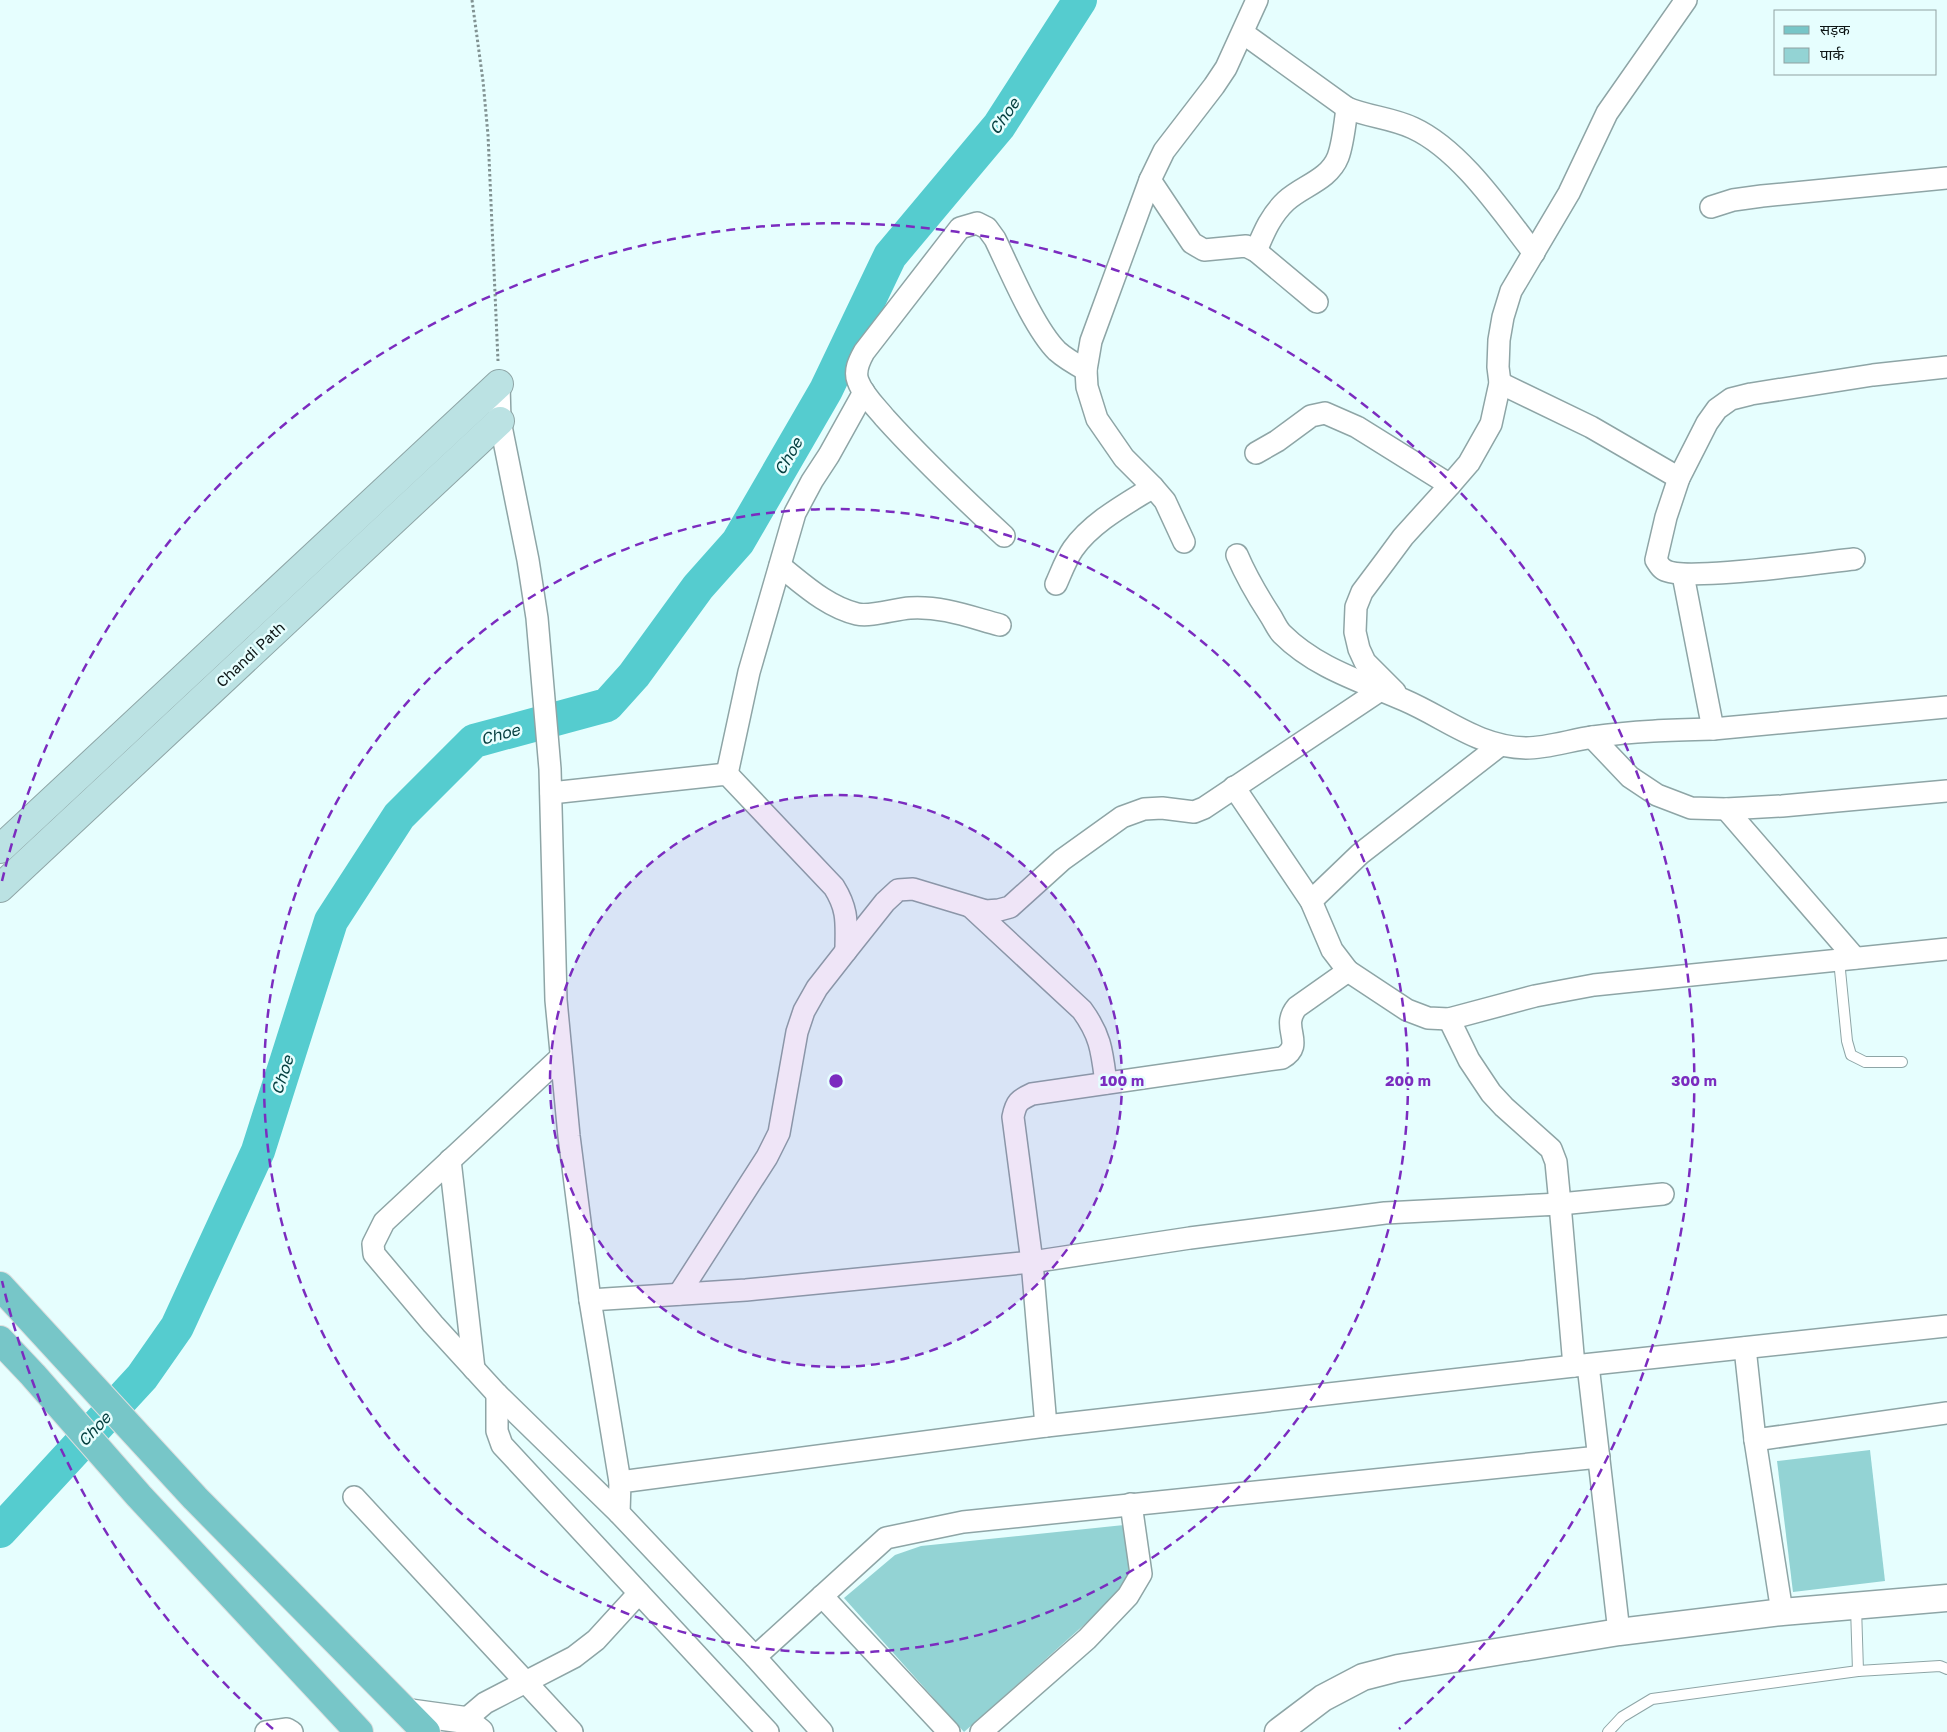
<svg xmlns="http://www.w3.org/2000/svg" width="1947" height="1732" viewBox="0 0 1947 1732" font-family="'Golos Text','Noto Sans Devanagari',sans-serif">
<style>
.park{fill:#93d3d4}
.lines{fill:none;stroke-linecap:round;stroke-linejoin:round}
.river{stroke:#55cccf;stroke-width:34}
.service-casing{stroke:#8ea5a6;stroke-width:12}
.minor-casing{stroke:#8ea5a6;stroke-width:24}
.tertiary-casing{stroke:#8ea5a6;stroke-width:29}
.secondary-casing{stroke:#8ea5a6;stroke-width:30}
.primary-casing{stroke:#dddede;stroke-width:30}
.path{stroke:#819292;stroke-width:3;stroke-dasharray:2.5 2.5;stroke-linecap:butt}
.service{stroke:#fff;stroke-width:10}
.minor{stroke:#fff;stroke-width:21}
.tertiary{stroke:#fff;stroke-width:26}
.secondary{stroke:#bbe2e3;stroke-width:28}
.primary{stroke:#77c6c8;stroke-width:28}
.ring{fill:none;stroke:#7b2cbf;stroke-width:2.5;stroke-dasharray:9 6}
.labels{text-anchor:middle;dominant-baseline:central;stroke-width:5;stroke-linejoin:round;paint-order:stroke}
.street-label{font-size:15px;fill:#0e1616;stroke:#e6fefe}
.water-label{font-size:16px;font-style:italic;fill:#064041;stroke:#e6fefe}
.centre{fill:#7b2cbf;stroke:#e6fefe;stroke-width:2.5}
.ring-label{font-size:15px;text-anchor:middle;font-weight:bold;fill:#7b2cbf;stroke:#e6fefe;stroke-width:5;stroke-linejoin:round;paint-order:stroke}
</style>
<rect width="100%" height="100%" fill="#e6fefe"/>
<!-- park -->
<g class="park">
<path d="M1870 1450 1885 1581 1793 1592 1777 1461Z"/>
<path d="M1124 1525 1129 1573 1122 1591 964 1732 844 1598 895 1555 921 1546Z"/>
</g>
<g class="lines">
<!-- river -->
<path class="river" d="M0 1531 142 1377 177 1327 258 1151 331 921 399 816 474 741 607 705 634 675 698 587 738 542 826 390 890 256 999 126 1080 0"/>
<defs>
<g id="service">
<path d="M1839 960 1847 1041 1851 1055 1865 1062H1902"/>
<path d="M1856 1607 1858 1671"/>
<path d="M1608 1732 1622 1717 1652 1699 1858 1671 1940 1666 1947 1669"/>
</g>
<g id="minor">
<path d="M1243 33 1347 108C1369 117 1392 118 1413 128 1461 150 1502 212 1534 253"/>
<path d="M1150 180 1192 243 1204 250 1246 246 1256 251 1317 302"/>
<path d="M1711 207 1733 200 1762 196 1947 178"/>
<path d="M1256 251C1264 232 1271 215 1286 201 1302 186 1329 180 1338 157 1343 144 1345 123 1347 108"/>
<path d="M1500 383 1591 427 1679 478"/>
<path d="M499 384 500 421 528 560 537 618 550 769 556 1000 569 1136 590 1300 620 1482"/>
<path d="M1256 453 1277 441 1311 416 1325 413 1357 427 1450 485 1469 463 1491 424 1500 383 1498 367 1499 340 1503 317 1511 291 1569 193 1607 113 1686 0"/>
<path d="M1004 536C963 498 922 459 885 418 876 407 863 395 858 381 854 371 859 361 864 352L960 228 977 223 987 228 995 239C1010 270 1034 328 1057 351 1066 359 1075 364 1086 370"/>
<path d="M1184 542 1165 501 1153 487 1124 458 1097 419 1087 387 1086 370 1091 341 1150 180 1164 151 1214 86 1226 68 1257 0"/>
<path d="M1237 555C1246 576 1257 595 1270 615 1274 621 1277 629 1282 634 1316 668 1361 681 1404 700 1446 718 1478 747 1526 748 1548 748 1571 740 1593 737 1633 731 1673 730 1713 729"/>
<path d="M1854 559C1824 562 1681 583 1663 569 1660 567 1658 563 1656 560L1666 517 1679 478 1707 423 1717 409 1731 399 1751 394 1873 375 1947 367"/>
<path d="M780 566C803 584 827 607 857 614 871 617 895 609 910 608 942 606 970 617 1000 625"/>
<path d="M1683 575 1713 729 1947 707"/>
<path d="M1056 584C1061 573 1066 559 1073 549 1092 522 1126 504 1153 487"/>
<path d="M1395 692 1365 662 1359 649 1355 632 1356 607 1362 592 1386 560 1403 537 1450 485"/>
<path d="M1592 737 1630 777 1657 795 1691 808 1726 809 1782 806 1947 791"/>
<path d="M727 774 749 672 795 513 812 481 829 455 864 392"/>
<path d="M1234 787 1311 901 1332 950 1348 971"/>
<path d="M551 793 727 774 834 887C849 911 846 924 846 951"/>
<path d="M1726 809 1855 958"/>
<path d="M1311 901 1360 854 1499 746"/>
<path d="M971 907 1082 1010C1101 1036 1102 1052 1106 1083"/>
<path d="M1449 1019 1469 1060 1491 1093 1504 1107 1551 1149 1556 1162 1560 1204 1663 1194"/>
<path d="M561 1057 384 1222 373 1244 374 1254 433 1324 497 1394 619 1513"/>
<path d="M450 1160 474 1369"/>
<path d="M679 1294 767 1157 779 1133 797 1032 804 1011 817 988 846 951 885 902 898 890 913 889 986 911 999 910 1010 907 1062 860 1122 817 1144 809 1162 808 1194 812 1204 808 1379 691"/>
<path d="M590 1300 746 1290 1032 1262 1190 1238 1385 1213 1560 1204 1574 1366"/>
<path d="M1745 1348 1755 1440 1782 1612"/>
<path d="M1588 1365 1619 1632"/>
<path d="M497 1394V1431L502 1445 768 1732"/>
<path d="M1046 1426 1032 1262 1013 1117C1016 1102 1019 1100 1032 1094L1282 1058C1307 1044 1279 1028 1297 1007L1348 971 1407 1010 1428 1018 1449 1019 1535 996 1594 985 1947 949"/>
<path d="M1755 1440 1947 1413"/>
<path d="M354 1497 572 1732"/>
<path d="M822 1596 949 1732"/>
<path d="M755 1657 886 1538 963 1522 1599 1457"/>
<path d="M465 1720 485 1703 574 1657 596 1640 639 1593"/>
<path d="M266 1732 287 1729 292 1732"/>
<path d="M822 1732 755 1657 619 1513 620 1482 1046 1426 1574 1366 1947 1326"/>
<path d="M981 1732 1087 1639 1128 1596 1141 1574 1131 1504"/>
</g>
<g id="tertiary">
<path d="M407 1712 465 1720 480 1732"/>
<path d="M1278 1732 1323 1698 1363 1677 1398 1668 1619 1632 1782 1612 1947 1598"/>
</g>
<g id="secondary">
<path d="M0 849 499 384"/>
<path d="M0 888 500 421"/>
</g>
<g id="primary">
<path d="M0 1286 195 1498 426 1732"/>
<path d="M0 1340 33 1375 139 1496 359 1732"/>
</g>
</defs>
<!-- service casing -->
<use href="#service" class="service-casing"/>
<!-- minor casing -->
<use href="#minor" class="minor-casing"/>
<!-- tertiary casing -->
<use href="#tertiary" class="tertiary-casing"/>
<!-- secondary casing -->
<use href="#secondary" class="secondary-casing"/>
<!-- primary casing -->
<use href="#primary" class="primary-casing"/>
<!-- path -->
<path class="path" d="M472 0 483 81 488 135 498 361"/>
<!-- service -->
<use href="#service" class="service"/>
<!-- minor -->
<use href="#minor" class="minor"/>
<!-- tertiary -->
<use href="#tertiary" class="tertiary"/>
<!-- secondary -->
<use href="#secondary" class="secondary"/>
<!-- primary -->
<use href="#primary" class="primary"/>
</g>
<!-- distance rings -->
<circle cx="836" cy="1081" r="286" fill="#7b2cbf" fill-opacity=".12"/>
<g class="ring">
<circle cx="836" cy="1081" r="286"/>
<circle cx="836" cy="1081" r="572"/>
<path d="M273 1729A858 858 0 0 1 2 1281M2 881A858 858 0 1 1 1399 1729"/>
</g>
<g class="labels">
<!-- street labels -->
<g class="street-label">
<text transform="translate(250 654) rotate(-43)">Chandi Path</text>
</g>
<!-- water labels -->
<g class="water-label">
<text transform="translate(1004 116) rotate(-55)">Choe</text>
<text transform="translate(788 456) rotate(-60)">Choe</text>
<text transform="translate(500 734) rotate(-15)">Choe</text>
<text transform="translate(282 1075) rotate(-72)">Choe</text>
<text transform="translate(94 1429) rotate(-47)">Choe</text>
</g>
</g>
<circle cx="836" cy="1081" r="8" class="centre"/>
<g class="ring-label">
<text x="1122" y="1086">100 m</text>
<text x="1408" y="1086">200 m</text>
<text x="1694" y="1086">300 m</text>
</g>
<!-- legend -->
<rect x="1774" y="10" width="162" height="65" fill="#e6fefe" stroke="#90a1a1"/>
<rect x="1784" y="26" width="25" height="8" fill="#77c6c8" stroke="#90a1a1"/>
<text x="1820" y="35" font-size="15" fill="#0e1616">सड़क</text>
<rect x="1784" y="48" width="25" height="15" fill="#93d3d4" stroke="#90a1a1"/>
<text x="1820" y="60" font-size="15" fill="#0e1616">पार्क</text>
</svg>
